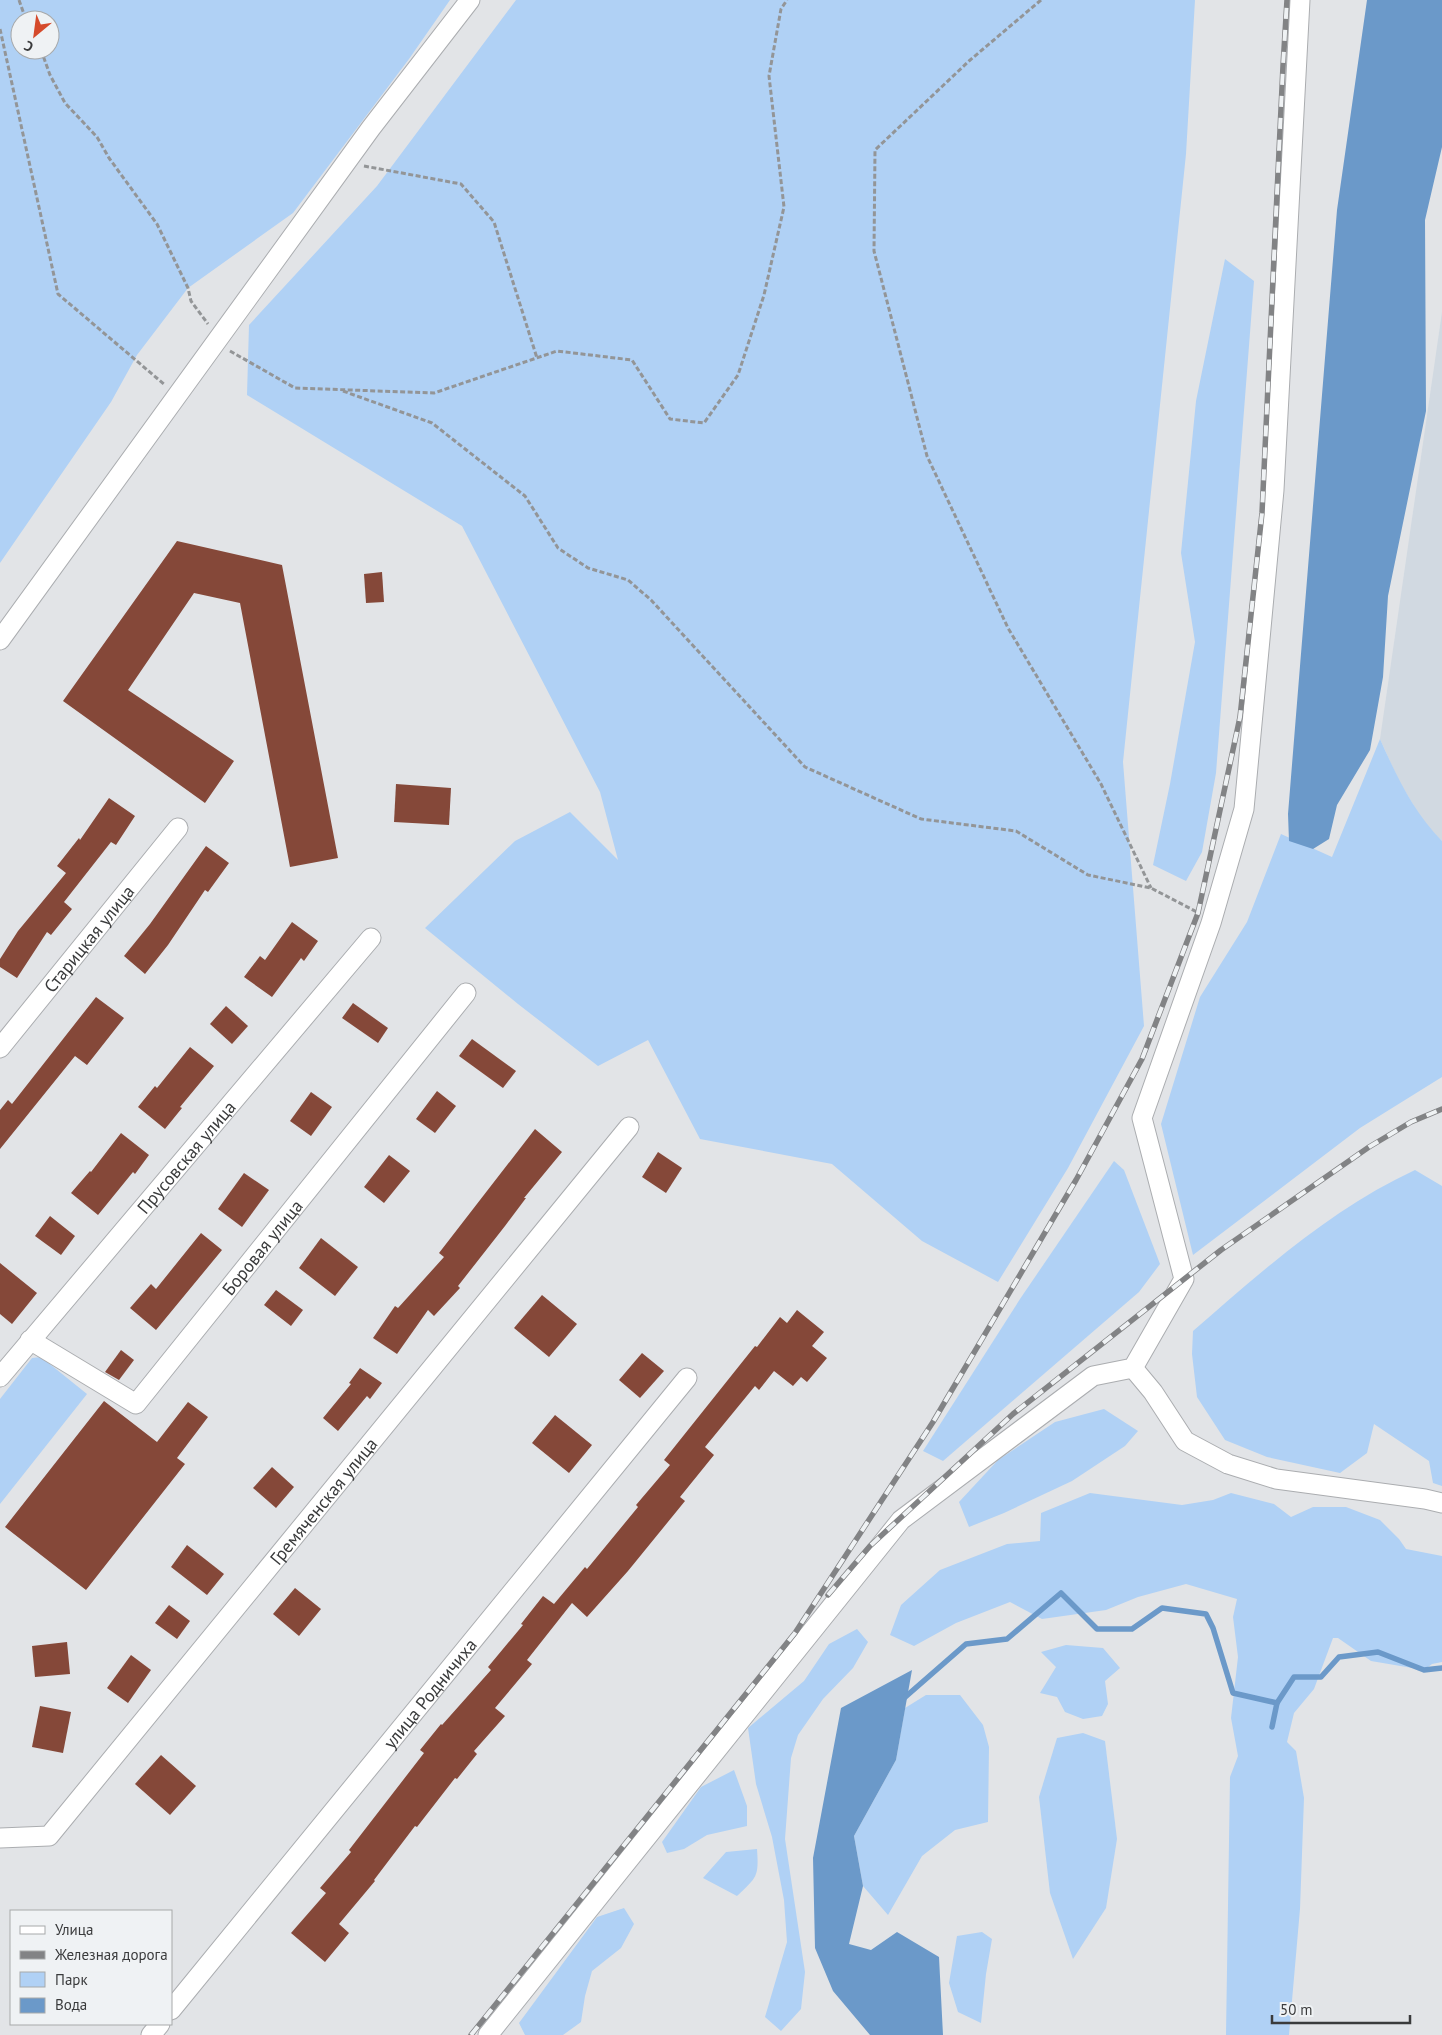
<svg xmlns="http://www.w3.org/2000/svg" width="1442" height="2035" viewBox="0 0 1442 2035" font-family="'PT Sans',sans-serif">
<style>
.built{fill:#d1d9e1}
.green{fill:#b0d1f5;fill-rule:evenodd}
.water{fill:#6b99c9}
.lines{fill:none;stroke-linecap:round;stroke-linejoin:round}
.stream{stroke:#6b99c9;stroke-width:5.5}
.building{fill:#854839}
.minor-casing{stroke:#abadb0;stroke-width:21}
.path{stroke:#939597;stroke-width:3;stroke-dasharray:5 2.5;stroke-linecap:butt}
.minor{stroke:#fff;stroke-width:19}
.rail-casing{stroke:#828385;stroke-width:5.5}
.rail{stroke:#eff2f4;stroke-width:4;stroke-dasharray:11;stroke-linecap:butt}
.labels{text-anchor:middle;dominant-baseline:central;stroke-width:5;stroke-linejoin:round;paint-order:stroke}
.street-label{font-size:18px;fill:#3a3b3c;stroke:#eff2f4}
</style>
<rect width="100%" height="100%" fill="#e2e4e7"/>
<!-- built -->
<path class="built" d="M1442 312V841L1425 824 1399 781 1380 739Z"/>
<!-- green -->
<g class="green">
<path d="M0 0H450L409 59 293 213 188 288 137 355 111 402 0 563ZM20 20H50V50H20Z"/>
<path d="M516 0H1195L1186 154 1123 762 1144 1026 1068 1168 998 1282 922 1241 832 1164 700 1139 648 1040 598 1066 518 1004 425 928 515 841 570 812 618 860 600 792 462 526 247 395 249 325 377 186Z"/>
<path d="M1225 259 1254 281 1216 773 1202 852 1186 881 1153 865 1170 784 1195 642 1181 553 1196 401Z"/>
<path d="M1380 739C1397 777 1413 811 1442 841V1077L1360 1128 1193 1255 1161 1124 1200 997 1247 922 1281 834 1332 857Z"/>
<path d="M1114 1161 1124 1170 1160 1264 1139 1292 943 1461 923 1451 1020 1299Z"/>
<path d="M1415 1170 1442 1186V1486L1433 1483 1429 1461 1374 1424 1367 1453 1340 1473 1267 1457 1225 1440 1197 1397 1192 1354 1193 1331C1262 1271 1331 1209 1415 1170Z"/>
<path d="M41 1357 87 1394 0 1504V1399L32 1358Z"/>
<path d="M1104 1409 1138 1431 1125 1446 1072 1481 1004 1513 969 1527 959 1502 998 1460 1055 1422Z"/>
<path d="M1090 1493 1182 1505 1213 1500 1231 1493 1274 1504 1291 1517 1313 1507H1346L1380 1520 1399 1539 1406 1549 1442 1556V1662L1432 1664 1424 1670 1371 1661 1338 1638H1333L1314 1689 1294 1713 1287 1742 1296 1751 1304 1798 1300 1909 1289 2035H1226L1230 1777 1238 1756 1231 1718 1238 1657 1233 1617 1237 1599 1186 1584 1138 1597 1106 1610 1042 1619 1010 1602 956 1623 914 1646 890 1635 901 1605 940 1570 1007 1544 1040 1541 1041 1513Z"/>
<path d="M857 1629 868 1642 853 1668 823 1699 798 1735 791 1758 785 1839 805 1972 801 2009 781 2031 765 2017 787 1942 784 1900 772 1837 756 1784 748 1728 804 1681 829 1644Z"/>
<path d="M1066 1645 1103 1648 1120 1668 1105 1681 1108 1704 1102 1716 1083 1719 1065 1712 1057 1697 1040 1693 1056 1667 1041 1652Z"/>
<path d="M926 1695H960L983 1725 989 1747 988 1822 955 1830 922 1856 888 1915 863 1886 854 1836 896 1760 905 1708Z"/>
<path d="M1083 1733 1105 1741 1117 1839 1106 1908 1073 1959 1050 1893 1039 1797 1057 1738Z"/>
<path d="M734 1770 747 1806V1826L707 1835 684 1849 667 1853 662 1842 701 1787Z"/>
<path d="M757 1849C759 1877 757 1877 737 1896L703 1878 726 1852Z"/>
<path d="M624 1908 634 1924 621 1948 592 1971 585 1996 581 2022 563 2035H525L519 2023 597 1917Z"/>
<path d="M982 1932 992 1939 986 1974 981 2023 958 2012 949 1983 957 1936Z"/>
</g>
<!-- water -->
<g class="water">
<path d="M1367 0H1442V147L1425 220 1426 411 1388 596 1383 677 1370 750 1337 805 1329 839 1313 849 1289 841 1288 814 1337 210Z"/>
<path d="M912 1670 896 1760 854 1836 863 1886 849 1944 871 1950 897 1932 939 1957 943 2035H870L833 1991 815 1948 813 1858 841 1708Z"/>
</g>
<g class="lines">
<!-- stream -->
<g class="stream">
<path d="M903 1699 966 1644 1007 1639 1061 1593 1097 1629H1132L1162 1608 1206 1614 1213 1628 1233 1693 1277 1703 1294 1677H1321L1339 1657 1378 1652 1424 1670 1442 1668"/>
<path d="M1272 1727 1277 1703"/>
</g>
</g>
<!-- building -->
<g class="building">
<path d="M177 541 282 565 338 858 290 867 240 603 194 593 128 690 234 761 205 803 63 701Z"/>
<path d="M382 572 384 602 366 603 364 574Z"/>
<path d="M396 784 451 788 449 825 394 822Z"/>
<path d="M109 798 135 816 116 845 111 842 64 902 72 909 51 935 47 932 17 978 0 967V959L18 931 66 873 57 866 79 838 80 840Z"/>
<path d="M206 846 229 863 208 892 205 890 168 945 145 974 124 956 150 924Z"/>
<path d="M292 922 318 941 304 961 301 958 272 997 244 977 260 956 265 960Z"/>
<path d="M96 997 124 1018 87 1065 75 1056 0 1149V1110L8 1100 12 1104Z"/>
<path d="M353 1003 388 1028 378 1043 342 1018Z"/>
<path d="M226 1006 248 1026 232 1044 210 1024Z"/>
<path d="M472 1039 516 1071 503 1088 459 1056Z"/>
<path d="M190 1047 214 1066 180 1107 182 1108 165 1129 138 1107 155 1086 157 1088Z"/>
<path d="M437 1091 456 1106 435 1133 416 1119Z"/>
<path d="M311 1092 332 1107 311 1136 290 1121Z"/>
<path d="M535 1129 562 1152 524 1198H526L505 1226 458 1286 460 1288 434 1316 428 1310 397 1354 373 1338 395 1306 398 1308 444 1257 439 1253Z"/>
<path d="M121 1133 149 1155 135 1174 133 1172 98 1215 71 1193 90 1171 91 1172Z"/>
<path d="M658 1152 682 1168 666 1193 642 1177Z"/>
<path d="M389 1155 410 1171 384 1203 364 1187Z"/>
<path d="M244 1173 269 1190 242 1227 218 1209Z"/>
<path d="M50 1216 75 1236 61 1255 35 1236Z"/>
<path d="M201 1233 222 1250 156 1330 130 1308 151 1284 156 1289Z"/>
<path d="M321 1238 358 1267 335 1296 299 1268Z"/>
<path d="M0 1263 37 1293 12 1324 0 1314Z"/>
<path d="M276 1290 303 1310 291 1326 264 1305Z"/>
<path d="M542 1295 577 1324 549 1357 514 1328Z"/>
<path d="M797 1310 824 1332 812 1346 827 1358 807 1382 801 1377 793 1386 774 1371 759 1390 755 1386 705 1447 714 1455 680 1497 685 1501 628 1571 587 1617 572 1603 527 1660 532 1664 495 1708 505 1716 474 1751 477 1754 457 1779 455 1778 417 1827 415 1826 374 1880 375 1881 339 1924 349 1933 325 1962 291 1933 326 1893 320 1888 351 1852 349 1850 424 1753 420 1750 441 1724 442 1725 491 1670 488 1667 523 1625 521 1624 543 1596 554 1604 585 1567 587 1569 638 1507 636 1505 670 1465 664 1460 755 1346 757 1347 780 1317 787 1323Z"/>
<path d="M121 1350 134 1360 119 1380 105 1372Z"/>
<path d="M642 1353 664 1371 640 1398 619 1380Z"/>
<path d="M360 1368 382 1383 370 1399 367 1396 338 1431 323 1418 351 1384 349 1383Z"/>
<path d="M104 1401 157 1442 188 1402 208 1417 177 1458 185 1464 86 1590 5 1527Z"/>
<path d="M555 1415 592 1445 569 1473 532 1443Z"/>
<path d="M272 1467 294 1487 276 1508 253 1488Z"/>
<path d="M187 1545 224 1574 207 1595 171 1567Z"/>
<path d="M295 1588 321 1609 299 1636 273 1614Z"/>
<path d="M169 1605 190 1621 177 1639 155 1623Z"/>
<path d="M67 1642 70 1674 35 1677 32 1646Z"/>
<path d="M131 1655 151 1670 128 1703 107 1688Z"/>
<path d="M40 1706 71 1712 63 1753 32 1747Z"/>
<path d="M161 1755 196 1786 170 1815 135 1784Z"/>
</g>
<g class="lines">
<defs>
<g id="minor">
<path d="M0 640 371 128 470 0"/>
<path id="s1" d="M0 1048 178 828"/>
<path id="s2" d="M30 1340 136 1404 466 993"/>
<path d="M1133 1368 1153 1392 1185 1441 1228 1464 1276 1479 1425 1499 1442 1503"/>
<path id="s3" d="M0 1377 371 938"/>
<path id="s4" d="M0 1838 49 1836 629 1127"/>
<path id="s5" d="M171 2010 687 1378"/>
<path d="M151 2035 160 2024"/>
<path d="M488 2035 901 1520 1093 1376 1133 1368 1184 1279 1142 1118 1211 923 1244 809 1274 490 1300 0"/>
</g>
</defs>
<!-- minor casing -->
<use href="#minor" class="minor-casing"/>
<!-- path -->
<g class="path">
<path d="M19 0 26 20"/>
<path d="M1041 0 969 61 875 150 874 251 927 456 1008 628 1101 784 1151 888"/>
<path d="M0 29 58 294 165 385"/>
<path d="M41 50 50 75 65 103 97 137 109 158 157 224 188 288 191 301 208 324"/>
<path d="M364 166 461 184 494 222 537 358"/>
<path d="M230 351 295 388 434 393 557 351 632 360 670 419 704 423 738 375 764 295 784 207 769 76 781 9 787 0"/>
<path d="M343 391 432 423 525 496 558 548 588 568 628 580 651 600 805 767 921 819 1016 831 1088 875 1151 888 1197 912"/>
</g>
<!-- minor -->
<use href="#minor" class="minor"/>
<defs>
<g id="rail">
<path d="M828 1595 870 1546 1013 1414 1221 1250 1369 1147 1411 1122 1442 1109"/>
<path d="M471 2035 795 1633 933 1422 1076 1180 1142 1059 1198 913 1240 717 1262 513 1283 66 1287 0"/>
</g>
</defs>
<!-- rail casing -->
<use href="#rail" class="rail-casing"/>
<!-- rail -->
<use href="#rail" class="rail"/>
</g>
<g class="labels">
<!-- street labels -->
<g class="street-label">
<text stroke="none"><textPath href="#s1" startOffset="141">Старицкая улица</textPath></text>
<text stroke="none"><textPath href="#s3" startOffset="288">Прусовская улица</textPath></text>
<text stroke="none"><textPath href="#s2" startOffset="325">Боровая улица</textPath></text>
<text stroke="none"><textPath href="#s4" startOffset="482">Гремяченская улица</textPath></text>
<text stroke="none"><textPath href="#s5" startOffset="409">улица Родничиха</textPath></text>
</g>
</g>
<!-- legend -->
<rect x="10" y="1910" width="162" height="115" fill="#eff2f4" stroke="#a7a9aa"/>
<rect x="20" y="1926" width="25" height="8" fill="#ffffff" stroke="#a7a9aa"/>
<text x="55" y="1935" font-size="15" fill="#3a3b3c">Улица</text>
<rect x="20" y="1951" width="25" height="8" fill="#828385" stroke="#a7a9aa"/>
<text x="55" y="1960" font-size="15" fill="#3a3b3c">Железная дорога</text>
<rect x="20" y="1972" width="25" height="15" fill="#b0d1f5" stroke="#a7a9aa"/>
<text x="55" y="1985" font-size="15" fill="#3a3b3c">Парк</text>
<rect x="20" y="1998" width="25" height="15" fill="#6b99c9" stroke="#a7a9aa"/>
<text x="55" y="2010" font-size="15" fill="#3a3b3c">Вода</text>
<!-- north arrow -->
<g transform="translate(35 35) rotate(209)"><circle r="24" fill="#eff2f4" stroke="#a7a9aa"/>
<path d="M0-4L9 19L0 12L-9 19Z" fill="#d54a2b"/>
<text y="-8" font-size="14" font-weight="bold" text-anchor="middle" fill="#3a3b3c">С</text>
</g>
<!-- scale -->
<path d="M1272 2015v8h138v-8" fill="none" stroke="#3a3b3c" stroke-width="2.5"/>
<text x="1280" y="2015" font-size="15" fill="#3a3b3c" stroke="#eff2f4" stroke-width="4" paint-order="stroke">50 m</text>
</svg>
